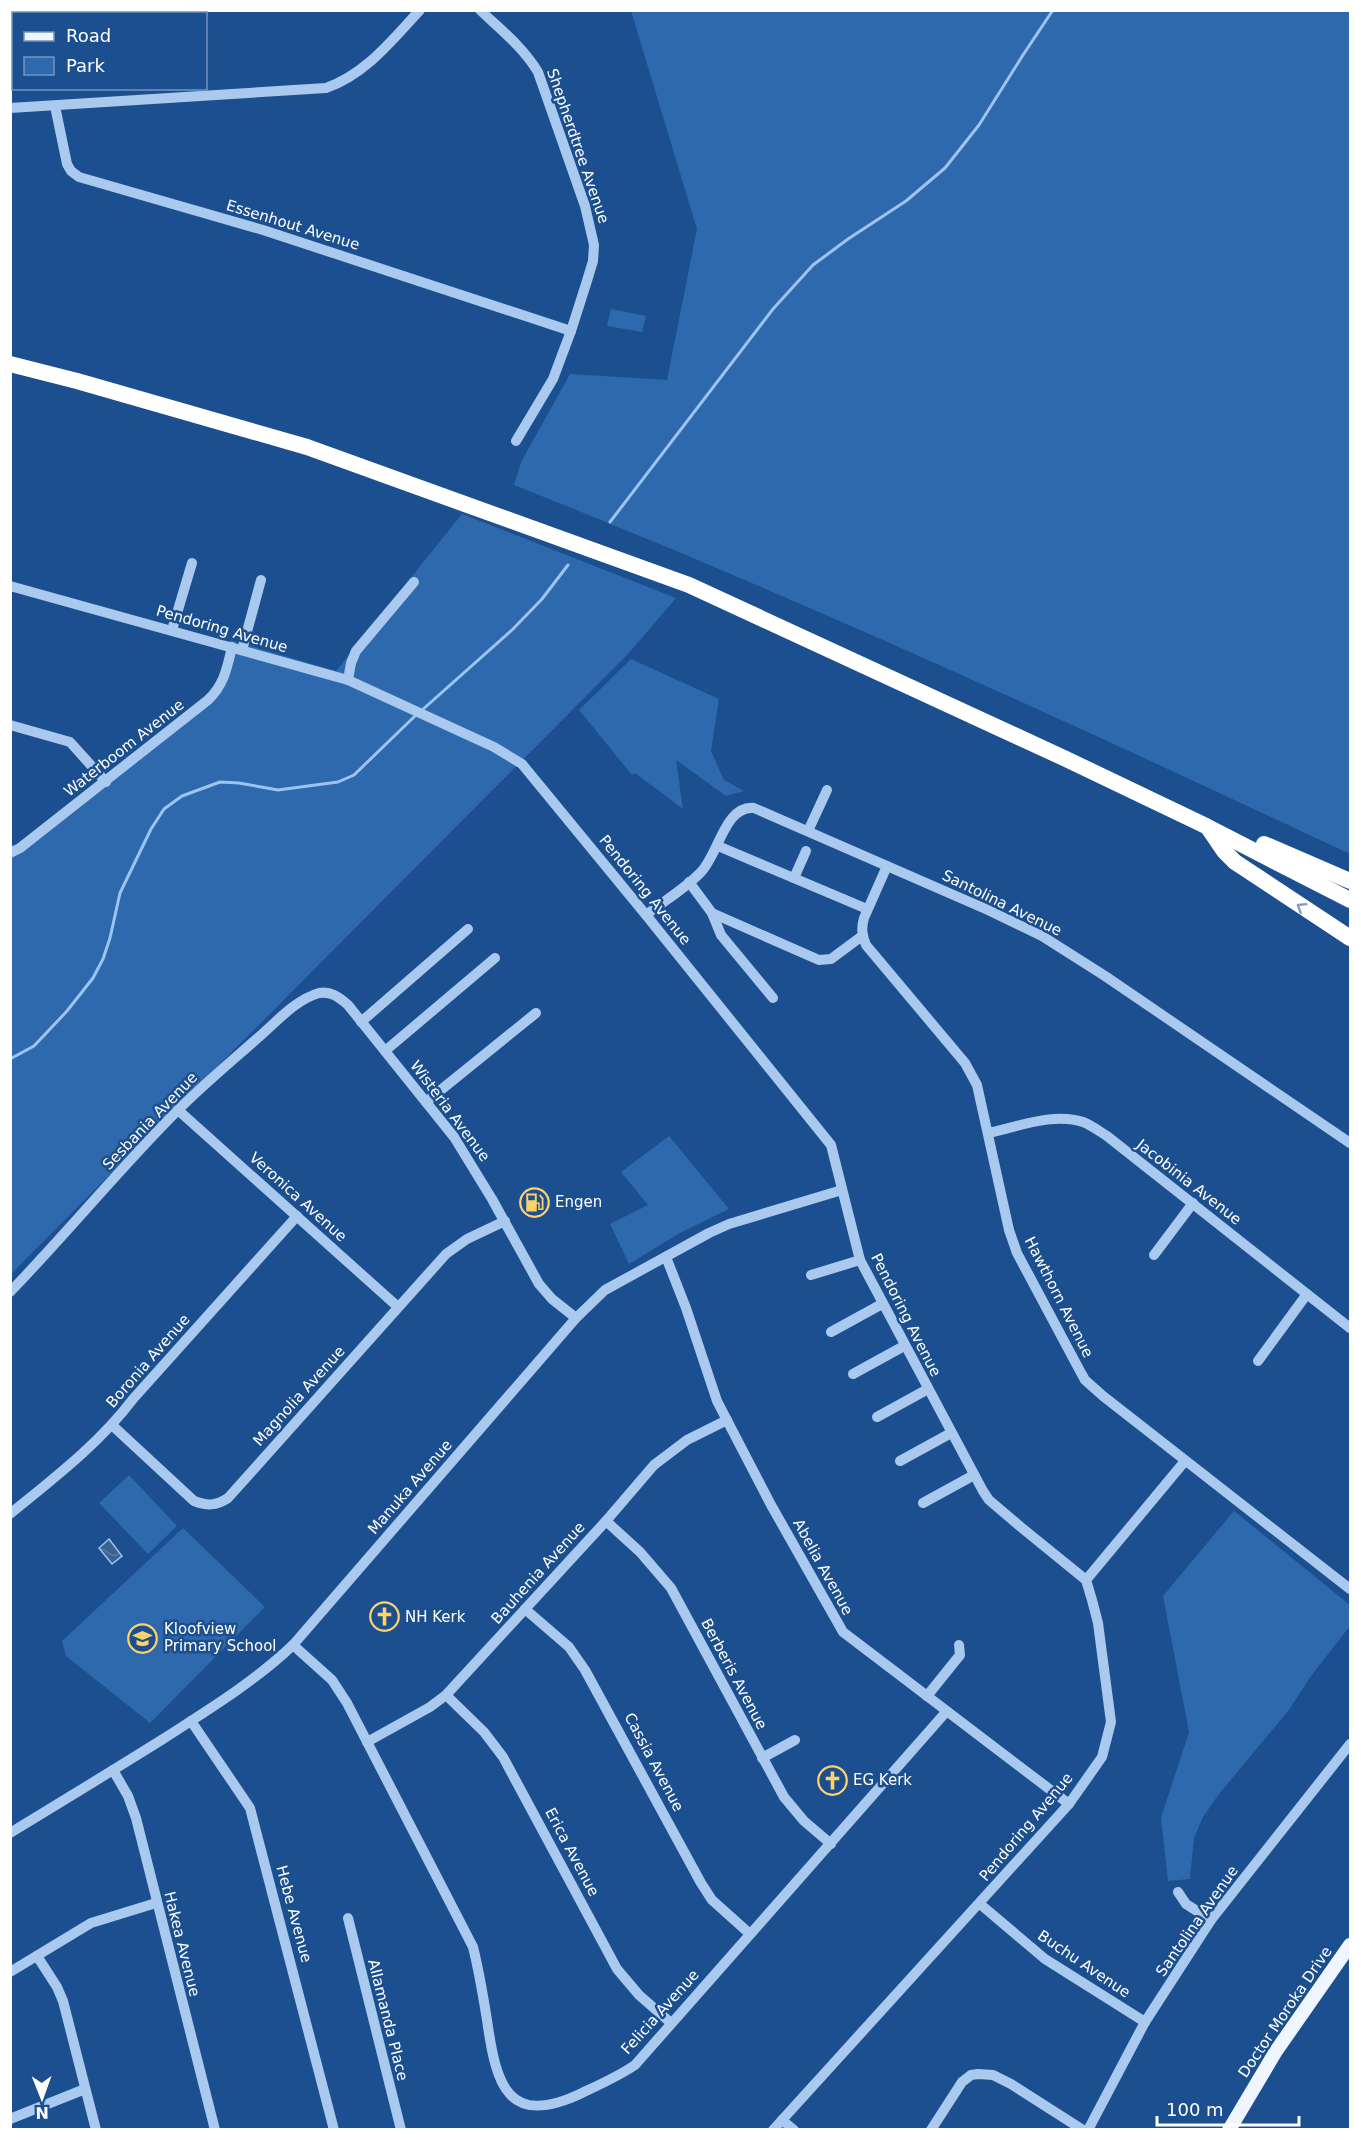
<svg xmlns="http://www.w3.org/2000/svg" width="1361" height="2140" viewBox="0 0 1361 2140" font-family="'DejaVu Sans',sans-serif">
<style>
.green{fill:#2e69ad}
.water{fill:url(#water-waves);stroke:#9cc4f0;stroke-width:1.5}
.lines{fill:none;stroke-linecap:round;stroke-linejoin:round}
.stream{stroke:#9cc4f0;stroke-width:3}
.minor{stroke:#a9c9ee;stroke-width:10}
.major{stroke:#f0f6ff;stroke-width:14}
.highway{stroke:#fff;stroke-width:16}
.oneway{stroke:#829ec1}
.labels{text-anchor:middle;dominant-baseline:central;stroke-width:5;stroke-linejoin:round;paint-order:stroke}
.street-label{font-size:15px;fill:#fff;stroke:#1b4f8f}
.poi-label{font-size:15px;fill:#fff;stroke:#1b4f8f;text-anchor:start}
</style>
<defs>
<pattern id="water-waves" width="16" height="10" patternUnits="userSpaceOnUse" patternTransform="scale(1.5)"><rect width="16" height="10" fill="#3c6290"/><path d="M0 5q4-4 8 0t8 0" fill="none" stroke="#597aa1"/></pattern>
</defs>
<rect width="100%" height="100%" fill="#1b4f8f"/>
<!-- green -->
<g class="green">
<path d="M631 11H1350V854C1075 725 797 597 514 485L521 462 570 374 667 380 697 229Z"/>
<path d="M611 309 646 316 642 332 607 326Z"/>
<path d="M462 514 676 598 629 653 11 1274V851L216 691 230 640 336 671Z"/>
<path d="M631 659 719 699 711 751 724 780 744 791 726 796 676 760 683 809 635 773 632 775 579 710Z"/>
<path d="M669 1136 729 1209 678 1234 629 1264 610 1224 648 1205 621 1172Z"/>
<path d="M129 1475 177 1526 148 1554 99 1503Z"/>
<path d="M1234 1511 1350 1605V1626L1311 1676 1288 1711 1219 1794 1203 1817 1194 1838 1190 1879 1168 1881 1161 1818 1189 1732 1163 1596Z"/>
<path d="M183 1528 265 1607 150 1723 66 1656 62 1641Z"/>
</g>
<!-- water -->
<path class="water" d="M109 1539 122 1556 112 1564 99 1548Z"/>
<g class="lines">
<!-- stream -->
<g class="stream">
<path d="M610 522 773 309 813 265 848 239 906 201 945 168 979 125 1023 55 1053 10"/>
<path d="M421 711 513 629 542 599 568 565"/>
<path d="M10 1059 34 1046 67 1011 93 978 103 959 110 938 120 893 151 829 164 809 182 796 220 782 239 783 278 790 338 782 354 775 416 715"/>
</g>
<!-- minor -->
<g class="minor">
<path d="M480 10C501 30 523 47 538 72L585 206 594 245 593 261 586 284 571 331 553 379 516 441"/>
<path d="M55 106 67 164 71 171 79 177 263 230 571 331"/>
<path d="M10 108 326 88C366 74 392 40 420 10"/>
<path d="M10 586 348 680 494 747 522 764 646 915 831 1145 860 1260 983 1491 989 1500 1022 1528 1086 1580 1092 1600 1098 1623 1111 1722 1102 1757 1069 1804 773 2130"/>
<path d="M172 630 192 563"/>
<path d="M242 650 261 580"/>
<path d="M348 680 351 663 356 651 414 582"/>
<path d="M10 725 70 742 106 782"/>
<path d="M808 831 827 790"/>
<path d="M718 846 867 909"/>
<path d="M10 853 20 848 208 700C224 685 227 668 232 647"/>
<path d="M887 866 864 918C861 928 862 935 866 945L965 1063 977 1085 1009 1230 1017 1253 1080 1371 1085 1380 1103 1396 1350 1589"/>
<path d="M794 878 806 851"/>
<path d="M689 882 712 913 721 935 773 998"/>
<path d="M712 913 819 960 831 959 862 936"/>
<path d="M646 915C664 901 686 888 701 872 719 853 725 805 754 808L988 910 1042 936 1105 976 1350 1143"/>
<path d="M361 1022 468 929"/>
<path d="M385 1051 495 958"/>
<path d="M426 1102 536 1013"/>
<path d="M178 1110 398 1307"/>
<path d="M988 1133C1017 1127 1054 1112 1083 1122 1091 1125 1099 1131 1107 1136L1350 1328"/>
<path d="M1154 1255 1193 1203"/>
<path d="M666 1257 686 1308 717 1401 771 1505 843 1632 1069 1804"/>
<path d="M811 1275 860 1260"/>
<path d="M10 1292C68 1232 120 1168 178 1110 204 1084 233 1060 260 1036 277 1021 297 999 319 993 331 991 339 997 348 1005L454 1137 492 1199 539 1284 552 1299 576 1318"/>
<path d="M831 1332 882 1304"/>
<path d="M1258 1361 1307 1294"/>
<path d="M853 1374 904 1346"/>
<path d="M877 1417 928 1389"/>
<path d="M113 1426 194 1501C207 1506 216 1506 228 1498L446 1254 467 1239 505 1221"/>
<path d="M900 1461 951 1433"/>
<path d="M923 1503 974 1475"/>
<path d="M10 1514C54 1478 99 1444 133 1399L297 1216"/>
<path d="M606 1521 640 1552 671 1588 784 1797 804 1821 831 1844"/>
<path d="M1086 1580 1185 1461"/>
<path d="M525 1609 569 1647 585 1670 701 1883 712 1900 750 1934"/>
<path d="M293 1645 332 1680 347 1703 473 1947C479 1971 483 1995 487 2020 496 2084 507 2129 582 2093 601 2084 619 2076 635 2065L946 1712"/>
<path d="M446 1695 484 1732 503 1757 617 1969 639 1995 671 2023"/>
<path d="M927 1696 960 1655 959 1645"/>
<path d="M191 1721 250 1808 334 2130"/>
<path d="M367 1742 430 1707 446 1695 606 1521 654 1465 687 1440 727 1420"/>
<path d="M762 1758 795 1740"/>
<path d="M113 1770 128 1796 136 1818 215 2130"/>
<path d="M10 1833C61 1802 112 1771 163 1739 208 1710 254 1682 293 1645L576 1318 605 1290 709 1233 729 1224 842 1190"/>
<path d="M1178 1892 1186 1904 1211 1920"/>
<path d="M980 1904 1045 1959 1145 2022"/>
<path d="M348 1918 401 2130"/>
<path d="M37 1956 57 1987 63 2001 96 2130"/>
<path d="M10 1972 91 1923 156 1903"/>
<path d="M10 2119 85 2089"/>
<path d="M782 2120 794 2130"/>
<path d="M931 2130 962 2082 971 2075 978 2074 993 2075 1011 2084 1083 2130"/>
<path d="M1088 2130 1145 2022 1211 1920 1350 1744"/>
</g>
<!-- major -->
<path class="major" d="M1229 2130 1276 2051 1350 1945"/>
<!-- highway -->
<g class="highway">
<path d="M10 364 77 381 307 447 689 585 1066 759 1206 826 1350 900"/>
<path d="M1209 829 1224 851 1235 862 1350 938"/>
<path d="M1264 844 1350 881"/>
</g>
</g>
<!-- one-way arrows -->
<defs><path id="oneway-chevron" d="M-2-3.5L2.5 0L-2 3.5" fill="none" stroke-width="1.6" stroke-linecap="round" stroke-linejoin="round" transform="scale(1.5)"/></defs>
<use class="oneway" href="#oneway-chevron" transform="translate(1301 907) rotate(-148)"/>
<!-- icons -->
<defs>
<symbol id="fuel-ring" viewBox="-11 -11 22 22"><circle r="9.5" fill="#1b4f8f" stroke="#ffd166" stroke-width="1.5"/><path d="M-5.5-6h7V0h2V4h1.3V-2.5L3-4.5l.8-.8L6-3V5H2.5V1h-1V6h-7ZM-4.2-4.7v3.2H.2V-4.7Z" fill="#ffd166"/></symbol>
<symbol id="church-ring" viewBox="-11 -11 22 22"><circle r="9.5" fill="#1b4f8f" stroke="#ffd166" stroke-width="1.5"/><path d="M-1.2-6h2.4v3.5h3.3v2.4h-3.3V6h-2.4V-.1h-3.3v-2.4h3.3Z" fill="#ffd166"/></symbol>
<symbol id="school-ring" viewBox="-11 -11 22 22"><circle r="9.5" fill="#1b4f8f" stroke="#ffd166" stroke-width="1.5"/><path d="M0-5L7-2L0 1L-7-2ZM-4 1L0 2.5L4 1V4Q0 6-4 4Z" fill="#ffd166"/></symbol>
</defs>
<g fill-rule="evenodd">
<use href="#fuel-ring" x="518" y="1186" width="33" height="33"/>
<use href="#church-ring" x="368" y="1600" width="33" height="33"/>
<use href="#school-ring" x="126" y="1622" width="33" height="33"/>
<use href="#church-ring" x="816" y="1764" width="33" height="33"/>
</g>
<g class="labels">
<!-- street labels -->
<g class="street-label">
<text transform="translate(578 146) rotate(71)">Shepherdtree Avenue</text>
<text transform="translate(293 225) rotate(17)">Essenhout Avenue</text>
<text transform="translate(222 629) rotate(16)">Pendoring Avenue</text>
<text transform="translate(124 748) rotate(-38)">Waterboom Avenue</text>
<text transform="translate(645 890) rotate(51)">Pendoring Avenue</text>
<text transform="translate(1002 903) rotate(26)">Santolina Avenue</text>
<text transform="translate(450 1111) rotate(53)">Wisteria Avenue</text>
<text transform="translate(150 1121) rotate(-46)">Sesbania Avenue</text>
<text transform="translate(1189 1182) rotate(38)">Jacobinia Avenue</text>
<text transform="translate(298 1197) rotate(42)">Veronica Avenue</text>
<text transform="translate(1059 1297) rotate(63)">Hawthorn Avenue</text>
<text transform="translate(906 1315) rotate(63)">Pendoring Avenue</text>
<text transform="translate(148 1361) rotate(-49)">Boronia Avenue</text>
<text transform="translate(299 1396) rotate(-48)">Magnolia Avenue</text>
<text transform="translate(410 1487) rotate(-49)">Manuka Avenue</text>
<text transform="translate(823 1567) rotate(61)">Abelia Avenue</text>
<text transform="translate(538 1573) rotate(-48)">Bauhenia Avenue</text>
<text transform="translate(734 1674) rotate(62)">Berberis Avenue</text>
<text transform="translate(654 1762) rotate(62)">Cassia Avenue</text>
<text transform="translate(1026 1827) rotate(-50)">Pendoring Avenue</text>
<text transform="translate(572 1852) rotate(62)">Erica Avenue</text>
<text transform="translate(294 1914) rotate(75)">Hebe Avenue</text>
<text transform="translate(1197 1921) rotate(-55)">Santolina Avenue</text>
<text transform="translate(182 1944) rotate(76)">Hakea Avenue</text>
<text transform="translate(1084 1964) rotate(34)">Buchu Avenue</text>
<text transform="translate(660 2012) rotate(-48)">Felicia Avenue</text>
<text transform="translate(1285 2012) rotate(-56)">Doctor Moroka Drive</text>
<text transform="translate(388 2020) rotate(76)">Allamanda Place</text>
</g>
<!-- poi labels -->
<g class="poi-label">
<text x="555" y="1202">Engen</text>
<text x="405" y="1617">NH Kerk</text>
<text x="164" y="1629">Kloofview<tspan x="164" dy="17">Primary School</tspan></text>
<text x="853" y="1780">EG Kerk</text>
</g>
</g>
<!-- border -->
<rect width="1361" height="2140" fill="none" stroke="#ffffff" stroke-width="24"/>
<!-- legend -->
<rect x="12" y="12" width="195" height="78" fill="#1b4f8f" stroke="#7695bc" stroke-width="1.5"/>
<rect x="24" y="32" width="30" height="9" fill="#f0f6ff" stroke="#7695bc" stroke-width="1.5"/>
<text x="66" y="42" font-size="18" fill="#ffffff">Road</text>
<rect x="24" y="57" width="30" height="18" fill="#2e69ad" stroke="#7695bc" stroke-width="1.5"/>
<text x="66" y="72" font-size="18" fill="#ffffff">Park</text>
<!-- north arrow -->
<g transform="translate(42 2098) rotate(179)" stroke="#1b4f8f" stroke-width="4.5" paint-order="stroke">
<path d="M0-4.5L10 22L0 15L-10 22Z" fill="#ffffff"/>
<text y="-9" font-size="16" font-weight="bold" text-anchor="middle" fill="#ffffff">N</text>
</g>
<!-- scale -->
<path d="M1157 2116v9h142v-9" fill="none" stroke="#ffffff" stroke-width="3"/>
<text x="1166" y="2116" font-size="18" fill="#ffffff" stroke="#1b4f8f" stroke-width="4.5" paint-order="stroke">100 m</text>
</svg>
